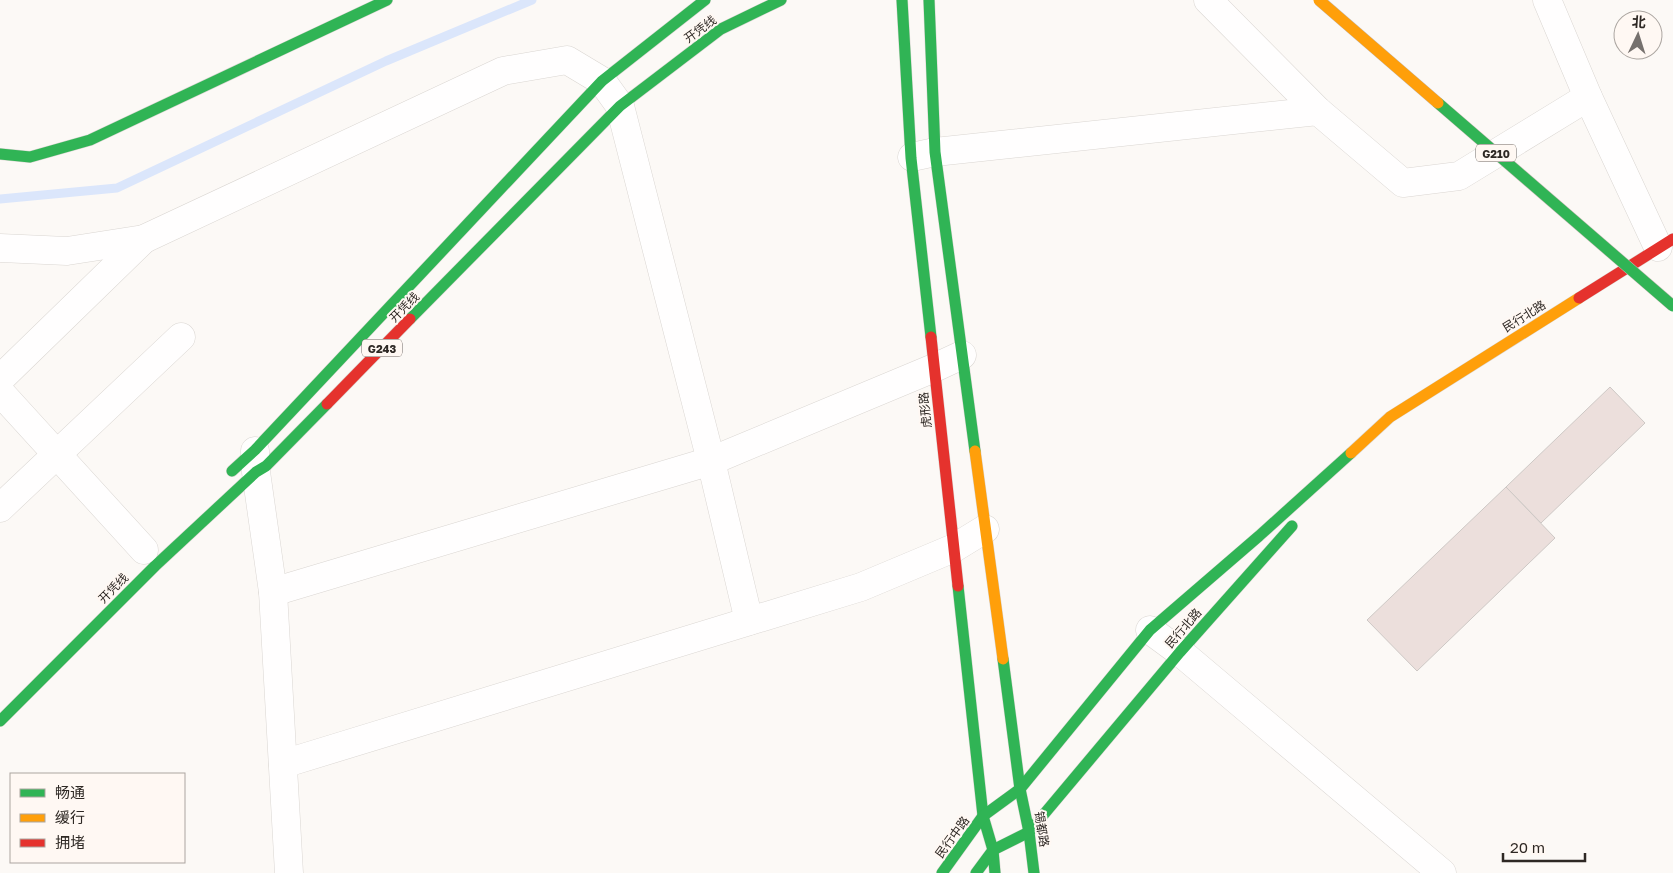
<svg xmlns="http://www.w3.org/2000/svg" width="1673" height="873" viewBox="0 0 1673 873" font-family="'Golos Text','Noto Sans SC',sans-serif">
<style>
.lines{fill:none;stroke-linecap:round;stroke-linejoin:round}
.stream{stroke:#dbe6fb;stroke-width:9}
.building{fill:#ecdfdc;stroke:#cdc8c5}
.street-casing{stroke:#dad6d2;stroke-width:29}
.fast-casing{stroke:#dad6d2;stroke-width:12}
.slow-casing{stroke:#dad6d2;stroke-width:12}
.jam-casing{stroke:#dad6d2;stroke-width:12}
.street{stroke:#fffefe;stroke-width:28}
.fast{stroke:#30b455;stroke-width:11}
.slow{stroke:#ff9f0a;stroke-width:11}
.jam{stroke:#e5322d;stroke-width:11}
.fast-bridge-casing{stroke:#c4bab4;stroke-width:12;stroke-linecap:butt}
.slow-bridge-casing{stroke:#c4bab4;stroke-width:12;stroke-linecap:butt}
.fast-bridge{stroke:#30b455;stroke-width:11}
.slow-bridge{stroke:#ff9f0a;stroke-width:11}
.labels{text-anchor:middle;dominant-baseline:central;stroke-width:4;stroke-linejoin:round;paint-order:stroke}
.shield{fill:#fff8f3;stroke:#6d6662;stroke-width:1}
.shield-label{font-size:11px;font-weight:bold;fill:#2e2824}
.street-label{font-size:12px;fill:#2e2824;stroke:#fff8f3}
</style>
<rect width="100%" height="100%" fill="#fcf9f6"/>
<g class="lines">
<!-- stream -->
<path class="stream" d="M0 199 117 188 386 61 532 0"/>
</g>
<!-- building -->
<g class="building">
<path d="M1610 387 1645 423 1541 523 1506 487Z"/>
<path d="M1506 487 1555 538 1417 671 1367 620Z"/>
</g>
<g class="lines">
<defs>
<g id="street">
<path d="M1208 0 1318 111 1403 183 1459 176 1588 97"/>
<path d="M1547 0 1588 97 1658 247"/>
<path d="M912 157 935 152 1318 111"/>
<path d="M0 248 67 251 144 239 503 71 567 60 602 81 620 106 711 461 749 621"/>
<path d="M0 379 144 239"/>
<path d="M0 392 144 550"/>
<path d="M255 451 256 472 273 592 289 873"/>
<path d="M0 508 181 337"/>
<path d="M273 592 711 461 934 368 962 355"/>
<path d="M1150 630 1180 652 1442 873"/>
<path d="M283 764 861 587 954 548 985 529"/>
</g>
<g id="fast">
<path d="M902 0 911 158 931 337"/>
<path d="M929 0 935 152 975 451"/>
<path d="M0 154 30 157 90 140 387 0"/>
<path d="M410 319 620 106 721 29 781 0"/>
<path d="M232 471 255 450 602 81 705 0"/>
<path d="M958 586 983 816 993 850 995 873"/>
<path d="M1003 659 1020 789 1029 832 1034 873"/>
<path d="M0 721 155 566 256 472 266 466 327 404"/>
<path d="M942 873 983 816 1020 789 1150 630 1259 536 1351 453"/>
<path d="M976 873 993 850 1029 832 1180 652 1292 526"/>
</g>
<g id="slow">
<path d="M975 451 1003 659"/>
<path d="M1351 453 1390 417 1579 298"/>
</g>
<g id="jam">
<path d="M1579 298 1673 239"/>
<path d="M931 337 958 586"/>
<path d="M327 404 410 319"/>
</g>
</defs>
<!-- street casing -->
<use href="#street" class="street-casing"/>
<!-- fast casing -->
<use href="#fast" class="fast-casing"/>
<!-- slow casing -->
<use href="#slow" class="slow-casing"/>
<!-- jam casing -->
<use href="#jam" class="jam-casing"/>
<!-- street -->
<use href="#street" class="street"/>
<!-- fast -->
<use href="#fast" class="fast"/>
<!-- slow -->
<use href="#slow" class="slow"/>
<!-- jam -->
<use href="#jam" class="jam"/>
<defs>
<path id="fast-bridge" d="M1438 103 1673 306"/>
<path id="slow-bridge" d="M1319 0 1438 103"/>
</defs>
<!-- fast-bridge casing -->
<use href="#fast-bridge" class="fast-bridge-casing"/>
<!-- slow-bridge casing -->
<use href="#slow-bridge" class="slow-bridge-casing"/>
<!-- fast-bridge -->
<use href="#fast-bridge" class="fast-bridge"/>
<!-- slow-bridge -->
<use href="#slow-bridge" class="slow-bridge"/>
</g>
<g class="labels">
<!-- shield labels -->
<g class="shield">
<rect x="1476" y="144.5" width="40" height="17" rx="4"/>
<rect x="362" y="339.5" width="40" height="17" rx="4"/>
</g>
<g class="shield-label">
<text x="1496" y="153">G210</text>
<text x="382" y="348">G243</text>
</g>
<!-- street labels -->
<g class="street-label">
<text transform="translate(700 29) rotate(-36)">开凭线</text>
<text transform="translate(404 307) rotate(-45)">开凭线</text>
<text transform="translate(1524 316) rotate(-32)">民行北路</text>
<text transform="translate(925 410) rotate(-96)">虎形路</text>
<text transform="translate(113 588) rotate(-45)">开凭线</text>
<text transform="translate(1183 628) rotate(-49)">民行北路</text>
<text transform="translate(1042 829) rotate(81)">锡都路</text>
<text transform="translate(952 837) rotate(-54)">民行中路</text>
</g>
</g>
<!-- legend -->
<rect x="10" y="773" width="175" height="90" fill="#fff8f3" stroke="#aba5a0"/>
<rect x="20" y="789" width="25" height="8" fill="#30b455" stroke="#aba5a0"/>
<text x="55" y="798" font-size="15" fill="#2e2824">畅通</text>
<rect x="20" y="814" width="25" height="8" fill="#ff9f0a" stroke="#aba5a0"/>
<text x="55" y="823" font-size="15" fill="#2e2824">缓行</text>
<rect x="20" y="839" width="25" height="8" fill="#e5322d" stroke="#aba5a0"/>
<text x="55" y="848" font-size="15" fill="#2e2824">拥堵</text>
<!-- north arrow -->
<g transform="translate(1638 35) rotate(4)"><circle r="24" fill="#fff8f3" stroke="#aba5a0"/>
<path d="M0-4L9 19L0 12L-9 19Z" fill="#76716e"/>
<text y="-8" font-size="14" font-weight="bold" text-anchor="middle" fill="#2e2824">北</text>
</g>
<!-- scale -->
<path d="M1503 853v8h82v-8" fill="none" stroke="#2e2824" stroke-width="2.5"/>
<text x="1510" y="853" font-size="15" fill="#2e2824" stroke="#fff8f3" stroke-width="4" paint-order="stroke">20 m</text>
</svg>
